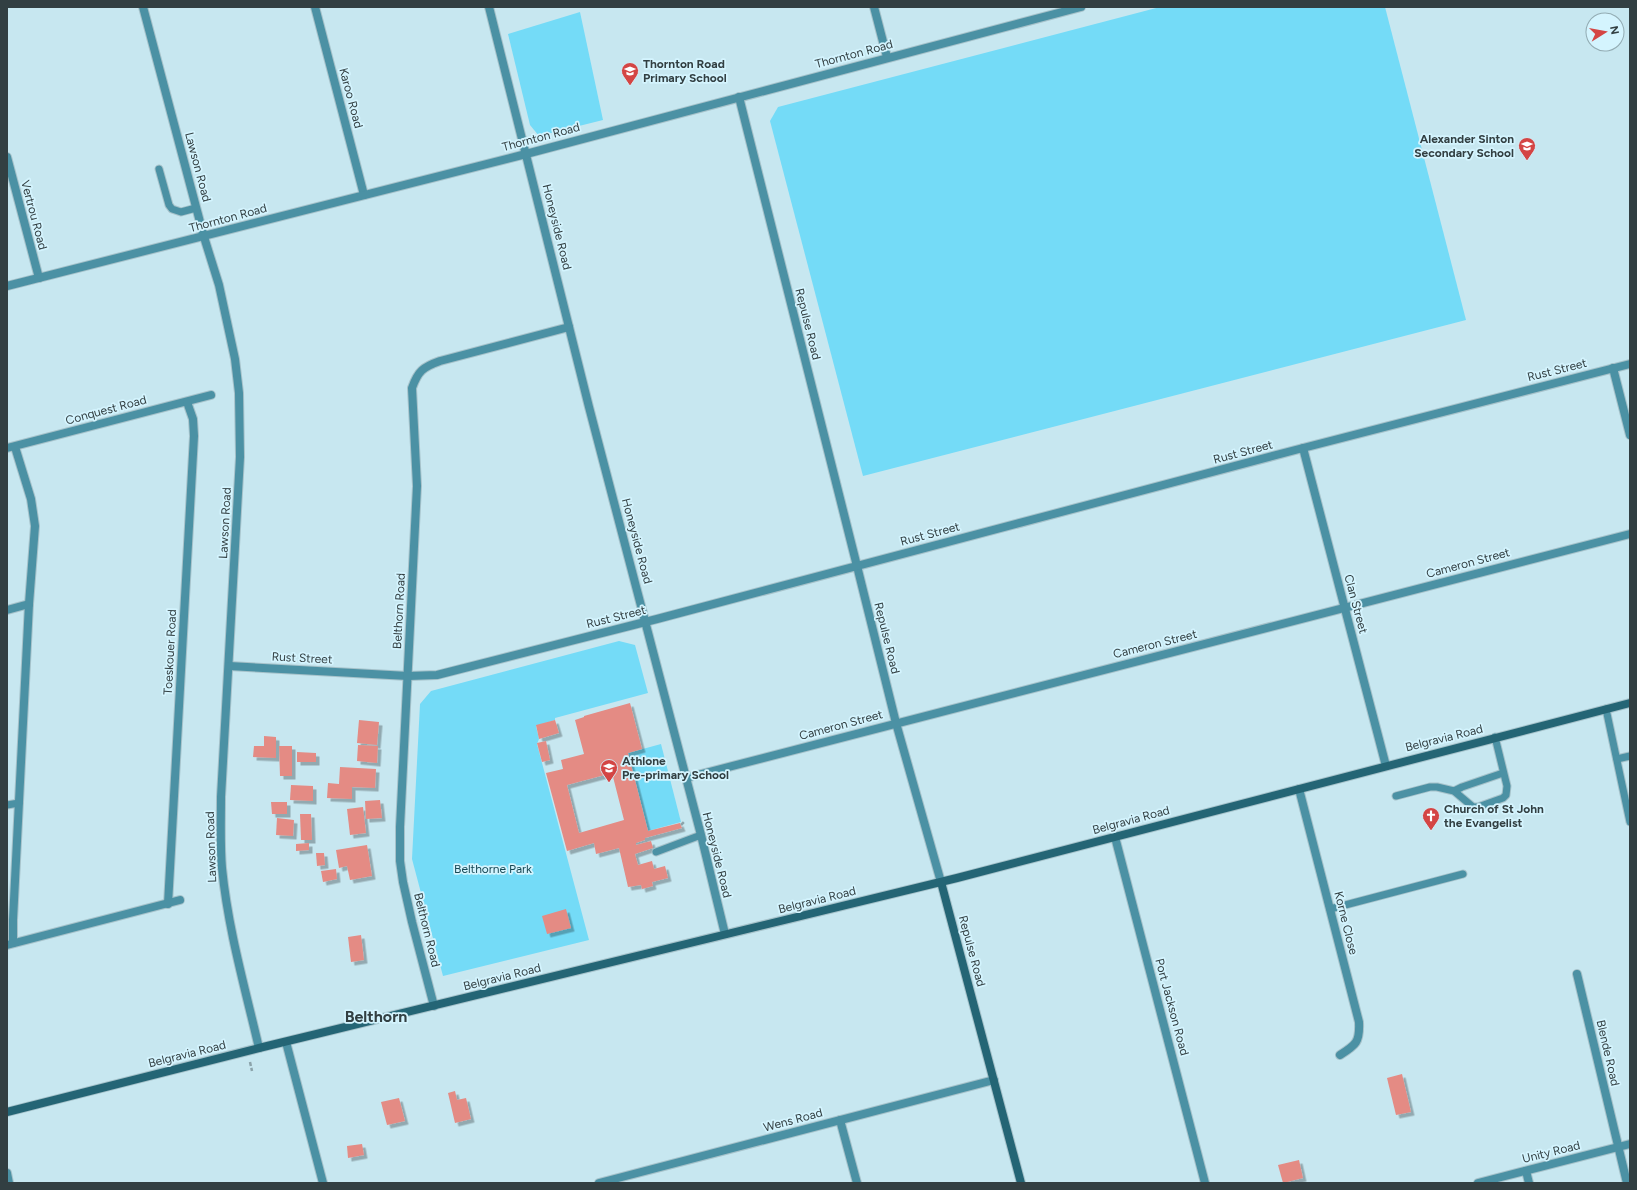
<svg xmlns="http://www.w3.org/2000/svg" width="1637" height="1190" viewBox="0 0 1637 1190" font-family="Figtree,sans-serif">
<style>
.green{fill:#74dbf7}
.building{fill:#e48b84;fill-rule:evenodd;filter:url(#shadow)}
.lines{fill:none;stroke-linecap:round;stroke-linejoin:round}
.lane-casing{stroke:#a6c2ca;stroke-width:9}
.street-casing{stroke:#a6c2ca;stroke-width:10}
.secondary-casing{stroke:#a6c2ca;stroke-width:10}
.path{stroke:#8ba3aa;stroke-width:2.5;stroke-dasharray:4 2;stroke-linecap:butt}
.lane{stroke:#4b91a4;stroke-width:7}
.street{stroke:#4b91a4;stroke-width:8}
.secondary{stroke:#246575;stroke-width:8}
.labels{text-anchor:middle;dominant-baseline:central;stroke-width:3.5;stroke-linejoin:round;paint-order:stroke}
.street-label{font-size:12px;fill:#323f42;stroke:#d4f4fe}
.poi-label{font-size:12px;font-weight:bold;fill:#323f42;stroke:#d4f4fe;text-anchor:start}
.park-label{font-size:12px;fill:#164855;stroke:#d4f4fe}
.district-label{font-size:16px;font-weight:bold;fill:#323f42;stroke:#d4f4fe}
</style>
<defs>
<filter id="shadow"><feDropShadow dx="3.5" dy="3.5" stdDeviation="0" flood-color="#0004"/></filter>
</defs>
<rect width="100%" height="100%" fill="#c7e7f0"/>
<!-- green -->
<g class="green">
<path d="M1160 7H1385L1466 320 863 476 770 121 778 107Z"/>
<path d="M580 12 603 120 539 136 530 125 508 34Z"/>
<path d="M619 641 635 645 648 693 555 718V720L536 726 539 739 537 744 589 940 443 976 412 859 420 704 431 691Z"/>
<path d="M661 744 681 822 648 831 628 753Z"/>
</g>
<!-- building -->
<g class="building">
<path d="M630 703 642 749 628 753 648 831 680 823 682 828 645 838V840L636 843V845L651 841 653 848 635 854 638 865 652 861 654 869 665 866 668 878 652 882 653 886 642 889 641 885 628 887 619 848 596 854 594 843 567 851 546 773 563 769 561 760 584 754 575 720 584 717V716ZM612 773 624 820 579 833 567 785Z"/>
<path d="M359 720 379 722 377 745 357 743Z"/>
<path d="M555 720 559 733 539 739 536 725Z"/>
<path d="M264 736 276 737V758L253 757 254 746H264Z"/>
<path d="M546 741 550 760 542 762 537 743Z"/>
<path d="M358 745 378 746 377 763 357 761Z"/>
<path d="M279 746H292V776H280Z"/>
<path d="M297 752 316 753V762H297Z"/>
<path d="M340 767 376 769 375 788 352 787V799L327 798 328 783 339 784Z"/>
<path d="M291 785 313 786V801L290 800Z"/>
<path d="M380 800 382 818 366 819 365 801Z"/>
<path d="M271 802H287V814H272Z"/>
<path d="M363 807 366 833 350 835 347 809Z"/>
<path d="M300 814H311L312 840H301Z"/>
<path d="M277 818 294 820 293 836 276 835Z"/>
<path d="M309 843V850L296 851V844Z"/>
<path d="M367 845 372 876 350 880 347 866 339 868 336 850Z"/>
<path d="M316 853H324L325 865 317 866Z"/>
<path d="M336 869 337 879 323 882 321 871Z"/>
<path d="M566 909 571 928 547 934 542 916Z"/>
<path d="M361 935 364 960 351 962 348 937Z"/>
<path d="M1402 1074 1411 1112 1396 1115 1387 1078Z"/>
<path d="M455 1091 457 1100 466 1098 471 1119 455 1123 448 1093Z"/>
<path d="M399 1098 405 1121 387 1125 381 1102Z"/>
<path d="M362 1144 364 1155 348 1158 347 1146Z"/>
<path d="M1299 1160 1303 1178 1283 1183 1278 1165Z"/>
</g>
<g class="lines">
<defs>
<g id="lane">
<path d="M159 169 169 205 172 209 181 212 196 208"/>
<path d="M1606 709 1630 822"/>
<path d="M1617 759 1630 756"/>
<path d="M1454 791 1462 787 1503 773"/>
<path d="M1396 796 1430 787H1437L1454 791 1473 807H1478L1503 798 1506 795 1507 786 1495 737"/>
<path d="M7 805 19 803"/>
<path d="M656 852 701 835"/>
<path d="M1330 909 1463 874"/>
</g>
<g id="street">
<path d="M143 7 204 237 219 285 235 359 239 393 240 457 221 797C221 821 220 844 222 868 228 929 245 988 259 1048"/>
<path d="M315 7 364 195"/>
<path d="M489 7 589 407 701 835 725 934"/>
<path d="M874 7 887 57"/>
<path d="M739 97 857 566 896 723 941 882"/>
<path d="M7 157 39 278"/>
<path d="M7 286 526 154 1081 7"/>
<path d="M1613 368 1630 435"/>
<path d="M7 448 211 395"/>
<path d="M1303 448 1386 766"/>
<path d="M7 610 29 604"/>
<path d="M229 666 408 676 437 675 657 619 1303 448 1630 364"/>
<path d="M686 778 1630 534"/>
<path d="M1299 789 1359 1022C1360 1042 1356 1045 1340 1055"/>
<path d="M1115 837 1205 1183"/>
<path d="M168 904 194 436 193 419 187 402"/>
<path d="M13 943V920L29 604 35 526 31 499 15 447"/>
<path d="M7 945 180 900"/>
<path d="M1577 974 1627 1183"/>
<path d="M434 1006 412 922 403 882 400 861V827L417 486 412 388C418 371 423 367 440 361L569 327"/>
<path d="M286 1042 323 1183"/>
<path d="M840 1120 857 1183"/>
<path d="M1526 1171 1529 1183"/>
<path d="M7 1173 9 1183"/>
<path d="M599 1183 994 1080"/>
<path d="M1478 1183 1630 1144"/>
</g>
<g id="secondary">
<path d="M941 882 1021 1183"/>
<path d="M7 1112 259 1048 957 878 1630 703"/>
</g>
</defs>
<!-- lane casing -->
<use href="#lane" class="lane-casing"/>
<!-- street casing -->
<use href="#street" class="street-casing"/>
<!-- secondary casing -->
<use href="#secondary" class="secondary-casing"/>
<!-- path -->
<g class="path">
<path d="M681 825 685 821"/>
<path d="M250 1062 252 1071"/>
</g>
<!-- lane -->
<use href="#lane" class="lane"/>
<!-- street -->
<use href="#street" class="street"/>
<!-- secondary -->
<use href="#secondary" class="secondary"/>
</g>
<!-- icons -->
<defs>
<symbol id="school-pin" viewBox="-11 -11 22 30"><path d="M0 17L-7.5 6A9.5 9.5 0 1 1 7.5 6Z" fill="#d44544" stroke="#d4f4fe"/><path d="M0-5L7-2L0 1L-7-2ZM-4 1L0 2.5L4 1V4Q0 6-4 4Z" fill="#fff"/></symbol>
<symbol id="church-pin" viewBox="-11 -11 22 30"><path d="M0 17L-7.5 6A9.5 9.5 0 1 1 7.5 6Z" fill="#d44544" stroke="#d4f4fe"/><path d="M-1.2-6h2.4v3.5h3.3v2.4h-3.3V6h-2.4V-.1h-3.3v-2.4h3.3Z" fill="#fff"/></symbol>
</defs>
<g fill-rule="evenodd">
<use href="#school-pin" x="620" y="61" width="20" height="27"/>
<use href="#school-pin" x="1517" y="136" width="20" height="27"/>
<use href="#school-pin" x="599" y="758" width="20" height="27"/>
<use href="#church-pin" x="1421" y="806" width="20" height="27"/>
</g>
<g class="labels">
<!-- street labels -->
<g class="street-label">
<text transform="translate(854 54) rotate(-15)">Thornton Road</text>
<text transform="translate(351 98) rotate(75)">Karoo Road</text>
<text transform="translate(541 137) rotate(-15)">Thornton Road</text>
<text transform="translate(198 167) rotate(75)">Lawson Road</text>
<text transform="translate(34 215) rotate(75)">Vertrou Road</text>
<text transform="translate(228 218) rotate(-15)">Thornton Road</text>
<text transform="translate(557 227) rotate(76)">Honeyside Road</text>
<text transform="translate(808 324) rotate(76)">Repulse Road</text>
<text transform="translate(1557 370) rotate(-14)">Rust Street</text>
<text transform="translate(106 410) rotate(-15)">Conquest Road</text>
<text transform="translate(1243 452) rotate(-15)">Rust Street</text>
<text transform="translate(225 523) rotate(-87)">Lawson Road</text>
<text transform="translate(930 534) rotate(-15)">Rust Street</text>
<text transform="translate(637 541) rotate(75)">Honeyside Road</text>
<text transform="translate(1468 563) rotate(-15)">Cameron Street</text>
<text transform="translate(1356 604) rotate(75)">Clan Street</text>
<text transform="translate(399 611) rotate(-87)">Belthorn Road</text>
<text transform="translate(616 617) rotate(-14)">Rust Street</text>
<text transform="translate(887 638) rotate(76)">Repulse Road</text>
<text transform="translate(1155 644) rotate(-14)">Cameron Street</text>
<text transform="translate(170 652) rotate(-87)">Toeskouer Road</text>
<text transform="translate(302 658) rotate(3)">Rust Street</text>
<text transform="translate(841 725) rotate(-15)">Cameron Street</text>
<text transform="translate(1444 738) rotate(-14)">Belgravia Road</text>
<text transform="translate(1131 820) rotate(-15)">Belgravia Road</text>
<text transform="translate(211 847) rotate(-92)">Lawson Road</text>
<text transform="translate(717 855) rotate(76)">Honeyside Road</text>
<text transform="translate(817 900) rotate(-14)">Belgravia Road</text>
<text transform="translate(1346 923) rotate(76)">Korne Close</text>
<text transform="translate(427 930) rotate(76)">Belthorn Road</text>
<text transform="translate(972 951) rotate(75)">Repulse Road</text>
<text transform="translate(502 977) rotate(-14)">Belgravia Road</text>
<text transform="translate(1172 1007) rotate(75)">Port Jackson Road</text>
<text transform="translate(1608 1053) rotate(77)">Blende Road</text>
<text transform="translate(187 1054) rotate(-14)">Belgravia Road</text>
<text transform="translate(793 1120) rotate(-15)">Wens Road</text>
<text transform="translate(1551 1152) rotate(-14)">Unity Road</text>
</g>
<!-- poi labels -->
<g class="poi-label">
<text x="643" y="64">Thornton Road<tspan x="643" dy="14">Primary School</tspan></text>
<text x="1514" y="139" text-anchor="end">Alexander Sinton<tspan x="1514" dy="14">Secondary School</tspan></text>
<text x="622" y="761">Athlone<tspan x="622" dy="14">Pre-primary School</tspan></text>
<text x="1444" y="809">Church of St John<tspan x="1444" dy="14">the Evangelist</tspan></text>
</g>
<!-- park labels -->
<g class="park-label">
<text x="493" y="869">Belthorne Park</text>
</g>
<!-- district labels -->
<g class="district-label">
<text x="376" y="1016">Belthorn</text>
</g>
</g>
<!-- border -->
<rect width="1637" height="1190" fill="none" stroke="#323f42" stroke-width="16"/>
<!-- north arrow -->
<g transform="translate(1605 32) rotate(79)"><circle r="19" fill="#d4f4fe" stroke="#93acb3"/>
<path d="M0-3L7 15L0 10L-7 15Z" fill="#d44544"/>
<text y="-6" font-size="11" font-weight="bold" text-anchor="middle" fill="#323f42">N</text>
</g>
</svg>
